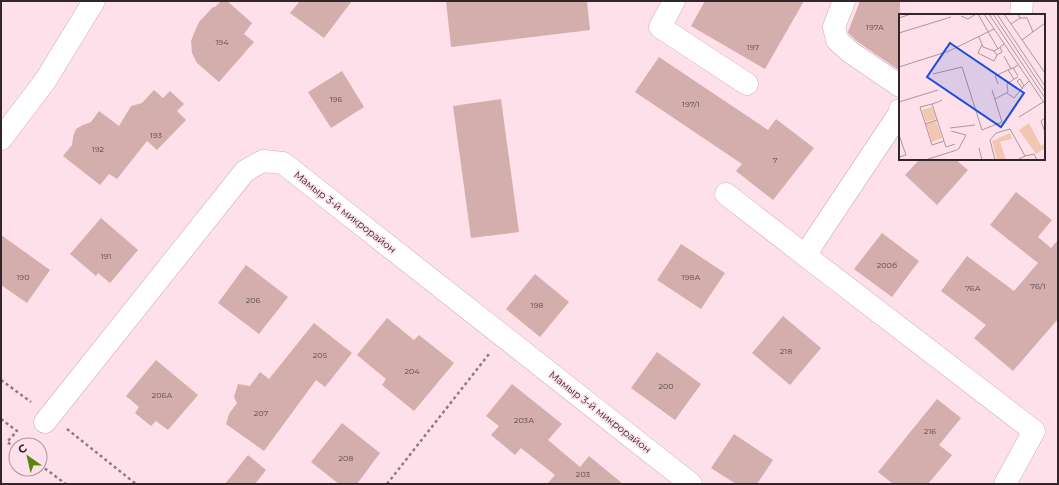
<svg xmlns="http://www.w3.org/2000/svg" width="1059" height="485" viewBox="0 0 1059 485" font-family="Montserrat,sans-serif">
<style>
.building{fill:#d4aeac}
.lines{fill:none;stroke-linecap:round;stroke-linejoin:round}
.minor-casing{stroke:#ceabb7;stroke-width:23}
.path{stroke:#8f7b81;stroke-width:2.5;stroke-dasharray:3 3;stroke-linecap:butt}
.minor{stroke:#fff;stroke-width:22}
.labels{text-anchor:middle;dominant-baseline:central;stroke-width:3;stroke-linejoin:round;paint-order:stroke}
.number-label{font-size:8px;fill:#5b484a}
.street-label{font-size:10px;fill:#33262a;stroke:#fee0ea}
.inset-road{fill:none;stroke:#ad969d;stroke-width:1}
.view{fill:#1d4ed8;fill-opacity:0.15;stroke:#1d4ed8;stroke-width:2}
.inset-edge{fill:none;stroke:#33262a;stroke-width:2}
</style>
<rect width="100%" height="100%" fill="#fee0ea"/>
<!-- building -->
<g class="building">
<path d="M221 1H227L252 23 244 34 254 42 219 82 197 63 192 53 191 41 195 31 199 22 213 7H215Z"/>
<path d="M300 1H352L324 38 290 13Z"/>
<path d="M446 1H587L590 30 451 47Z"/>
<path d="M705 1H804L765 69 691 26Z"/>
<path d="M860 1H900V71L858 42 848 33V32Z"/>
<path d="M659 57 768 130 776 119 814 148 773 200 736 171 742 164 635 92Z"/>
<path d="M342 71 364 107 331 128 308 92Z"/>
<path d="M154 90 163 98 170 91 184 104 177 111 186 120 157 150 147 141 117 179 109 174 100 185 63 156 72 145 73 137 76 129 83 125 91 122 99 111 119 126 131 106 142 103Z"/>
<path d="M501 99 519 232 471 238 453 106Z"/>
<path d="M920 159H955L968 170 937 205 905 175Z"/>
<path d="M1016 192 1052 220 1038 237 1051 248 1058 240V319L1013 371 974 338 986 325 941 291 967 256 1014 291 1038 263 990 225Z"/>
<path d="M101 218 138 250 110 283 98 273 96 276 70 254Z"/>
<path d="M882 233 919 261 892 297 854 269Z"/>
<path d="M1 235 50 270 27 303 1 285Z"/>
<path d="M681 244 725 273 701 309 657 280Z"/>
<path d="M246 265 288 297 259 334 218 303Z"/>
<path d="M535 274 569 302 540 337 506 309Z"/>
<path d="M783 316 821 348 790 385 752 353Z"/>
<path d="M387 318 414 340 419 335 454 363 414 411 382 385 386 379 357 355Z"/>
<path d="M314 323 352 353 325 387 316 380 264 451 226 424 229 414 237 403 234 397 238 384 250 386 260 372 269 379Z"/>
<path d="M657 352 701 384 675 420 631 388Z"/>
<path d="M156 360 198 395 168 430 156 421 151 426 135 413 139 407 126 396Z"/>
<path d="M512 384 562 424 548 440 580 467 589 456 623 484H547L555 475 521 448 515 455 491 435 499 426 486 416Z"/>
<path d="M937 399 961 418 939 445 952 455 928 484H893L878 472Z"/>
<path d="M342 423 380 453 357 484H339L311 462Z"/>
<path d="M734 434 773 460 757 484H736L711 468Z"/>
<path d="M248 455 266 470 255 484H225Z"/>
</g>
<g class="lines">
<defs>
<g id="minor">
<path d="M674 1 660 27 747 84"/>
<path d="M844 1 834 27 837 40 850 52 900 86"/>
<path d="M1021 15 1022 1"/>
<path d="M1 139 45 81 94 1"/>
<path d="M726 194 806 256 1034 431 1005 484"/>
<path d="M806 256 813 243 899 114 900 110"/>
<path d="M45 422 245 171 263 161 283 163 691 484"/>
</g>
</defs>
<!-- minor casing -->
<use href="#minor" class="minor-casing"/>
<!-- path -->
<g class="path">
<path d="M1 380 31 402"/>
<path d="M1 419 17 431 7 442 16 448"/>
<path d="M67 429 136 484"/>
<path d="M40 465 66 484"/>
<path d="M387 484 489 354"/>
</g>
<!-- minor -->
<use href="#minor" class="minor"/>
</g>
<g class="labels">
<!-- number labels -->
<g class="number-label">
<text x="875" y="27">197А</text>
<text x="222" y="42">194</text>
<text x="753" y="47">197</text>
<text x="336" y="99">196</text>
<text x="691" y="104">197/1</text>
<text x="156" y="135">193</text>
<text x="98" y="149">192</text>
<text x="775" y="160">7</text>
<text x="106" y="256">191</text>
<text x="887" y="265">200б</text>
<text x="23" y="277">190</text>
<text x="691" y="277">198А</text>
<text x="1038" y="286">76/1</text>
<text x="973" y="288">76А</text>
<text x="253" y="300">206</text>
<text x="537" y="305">198</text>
<text x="786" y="351">218</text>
<text x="320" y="355">205</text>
<text x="412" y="371">204</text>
<text x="666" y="386">200</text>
<text x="162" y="395">206А</text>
<text x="261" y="413">207</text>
<text x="524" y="420">203А</text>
<text x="930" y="431">216</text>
<text x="346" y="458">208</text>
<text x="583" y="474">203</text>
</g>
<!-- street labels -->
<g class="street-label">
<text transform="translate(345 212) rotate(38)">Мамыр 3-й микрорайон</text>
<text transform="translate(600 412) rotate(38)">Мамыр 3-й микрорайон</text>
</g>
</g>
<!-- overview -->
<g transform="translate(899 14)">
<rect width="146" height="146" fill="#fee0ea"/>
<path d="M33 93 37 105 27 108 23 96ZM37 107 43 124 33 128 27 110ZM130 109 142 132 146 129V134L137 140 120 116ZM111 119 113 125 101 128 107 146H98L93 127Z" fill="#f2c7b1"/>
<path class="inset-road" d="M79 0 99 35 105 30M85 0 146 90M90 0 146 84M94 0 146 78M98 0 146 72M105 0 146 59M62 2 69 5 77 0M0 4 12 0M121 4H128L134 18M112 10 121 4 119 0M0 19 52 3M80 23 84 33 95 37M123 26 146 9M83 31 79 39 95 47 98 41M99 35 95 37 98 41 103 38 101 33M105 42 112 55M0 53 50 37 95 15M114 54 109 56 115 65 119 63M34 60 63 53 83 116 103 108 93 76M119 62 114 54 119 51M99 70 96 62 109 56M124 75 118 67 121 65 125 72 130 67M108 79 115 84 125 72M96 85 109 78 108 70 115 65M0 88 39 76M33 90 45 127 33 131 21 93 33 90 39 88 43 86M120 103 144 88M146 104 142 107 146 118M26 110 38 106M51 114 76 111M52 117 67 121 59 136M0 121 7 141 0 143M45 127 47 133 56 130M80 134 83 146M126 142 135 140 138 146M26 146 58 136M96 146 91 126 97 119 111 115 126 142 118 146"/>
<path class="view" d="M51 29 125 79 102 113 28 63Z"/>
<rect width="146" height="146" class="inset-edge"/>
</g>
<!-- border -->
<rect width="1059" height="485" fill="none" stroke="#33262a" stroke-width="4"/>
<!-- north arrow -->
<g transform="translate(28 457) rotate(326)"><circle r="19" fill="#fee0ea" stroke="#ad969d"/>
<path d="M0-3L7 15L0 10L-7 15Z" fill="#59830b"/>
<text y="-6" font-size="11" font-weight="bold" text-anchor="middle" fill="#33262a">С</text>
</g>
</svg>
